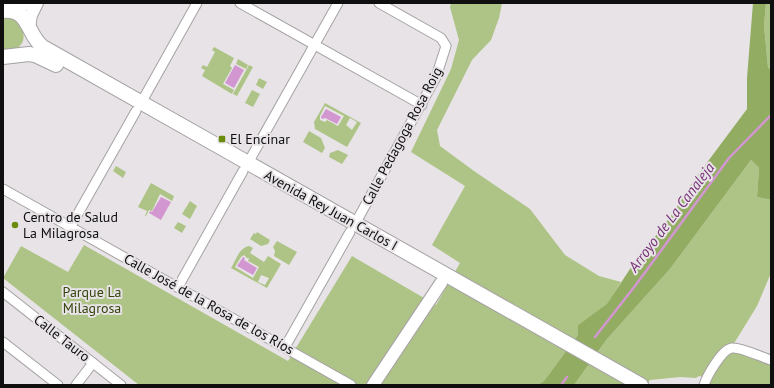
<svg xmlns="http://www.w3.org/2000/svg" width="774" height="388" viewBox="0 0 774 388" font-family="'PT Sans',sans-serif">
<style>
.green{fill:#aec486;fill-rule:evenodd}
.forest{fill:#92ac62}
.water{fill:#d297d0}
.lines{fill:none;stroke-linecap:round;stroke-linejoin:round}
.stream{stroke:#d297d0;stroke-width:2.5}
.street-casing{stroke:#a5a2a4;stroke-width:11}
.secondary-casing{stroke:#a5a2a4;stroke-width:14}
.primary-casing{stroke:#a5a2a4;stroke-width:16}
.street{stroke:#fff;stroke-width:9}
.secondary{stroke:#fff;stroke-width:12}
.primary{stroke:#fff;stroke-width:14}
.poi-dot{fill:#6b8b0c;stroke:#e7e3e6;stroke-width:1.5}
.labels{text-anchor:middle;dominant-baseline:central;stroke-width:4;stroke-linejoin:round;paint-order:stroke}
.street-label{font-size:14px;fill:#100f10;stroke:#e7e3e6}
.poi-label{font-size:14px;fill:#100f10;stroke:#e7e3e6;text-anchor:start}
.park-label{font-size:14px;fill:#35450d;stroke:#e7e3e6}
.water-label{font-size:15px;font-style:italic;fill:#773177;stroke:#e7e3e6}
</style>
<rect width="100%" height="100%" fill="#e7e3e6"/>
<!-- green -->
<g class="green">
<path d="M451 3H502L499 18 491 40 472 60 437 130 440 146 474 171 530 209 565 255 599 276 621 282 607 305 578 325V335L544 381 537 385H139L3 278 21 246 68 272 84 245 288 361 352 256 436 305 460 263 432 245 465 186 411 152 451 69 459 40 450 7Z"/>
<path d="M766 3H771V71L768 67 764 26Z"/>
<path d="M3 17 16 20C23 28 29 41 16 49 13 51 7 51 3 51Z"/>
<path d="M214 47 234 58 230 66 232 68 223 84 234 90 232 94 202 76 205 70 201 68 203 65 207 67 215 52 212 50Z"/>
<path d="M238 59 248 65 246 69 236 64Z"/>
<path d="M249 65 253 67 237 96 233 94Z"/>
<path d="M259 78 267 82 263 89 256 85Z"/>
<path d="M252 90 260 94 253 107 245 103Z"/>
<path d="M325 103 361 123 347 147 315 129 314 122ZM325 106 344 116 338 126 327 120 325 122 320 120V116ZM350 118 357 122 352 130 346 125Z"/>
<path d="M309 131 321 138 325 148 322 153 303 142Z"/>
<path d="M338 150 348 155 342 164 329 157 330 153Z"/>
<path d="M751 160 759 168 757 197 771 200V273L757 306 733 345C719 344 709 367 703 377L699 376 696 378 680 377 650 380 647 385H574L607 339 670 269Z"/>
<path d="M116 166 126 172 123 178 113 171Z"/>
<path d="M151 183 174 196 172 201 160 194 152 211 149 210 146 216H145L147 211 138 207Z"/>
<path d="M190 201 197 206 190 219 182 214Z"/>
<path d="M178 222 186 226 182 233 174 228Z"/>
<path d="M257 232 270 240 268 244 261 246 250 239 254 233 256 234Z"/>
<path d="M277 241 297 252 289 265 274 256 275 251 273 247Z"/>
<path d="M249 246 253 248 250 253 264 262 268 256 281 264 267 288 231 268C236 260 239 248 249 246ZM244 255 247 258H249L248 261 259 267 253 278 235 267 241 257ZM261 275 269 278 265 285 258 282Z"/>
<path d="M733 351 771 363V385H708L725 355Z"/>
</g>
<!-- forest -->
<path class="forest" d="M753 3H766L764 26 768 67 771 71V200L757 197 759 168 751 160 670 269 607 339 574 385H537L544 381 578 335V325L607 304 630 269 671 216 694 180 747 109V78Z"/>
<!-- water -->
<g class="water">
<path d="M235 65 244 70 234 88 225 83Z"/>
<path d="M326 109 341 117 337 124 325 118 322 119 321 117Z"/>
<path d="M161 197 171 202 161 220 149 213 150 211 152 212Z"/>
<path d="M243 257 245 258 244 260 257 268 253 275 237 266Z"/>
</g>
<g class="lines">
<!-- stream -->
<g class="stream">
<path d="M595 337 635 286 729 158 771 115"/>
<path d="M561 385 567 377"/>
</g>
<defs>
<g id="street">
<path d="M240 3 422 105"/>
<path d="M141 103 197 3"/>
<path d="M248 163 338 3"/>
<path d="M3 189 351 385"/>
<path d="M355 224 436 77 446 46 441 38 379 3"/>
<path d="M71 226 136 111"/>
<path d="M178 287 243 171"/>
<path d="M3 292 121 385"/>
<path d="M3 342 58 385"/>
<path d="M285 347 350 232"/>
<path d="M76 385 93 363"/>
<path d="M704 385C707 376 722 349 732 348 741 347 761 357 771 360"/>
</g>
<g id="secondary">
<path d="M9 11 20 8 26 3"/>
<path d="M29 28 31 15 37 3"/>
<path d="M373 385 441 283"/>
</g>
<g id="primary">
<path d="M3 11C30 8 27 36 43 47L641 385"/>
<path d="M3 57 29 54 35 55 56 65"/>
</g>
</defs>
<!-- street casing -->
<use href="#street" class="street-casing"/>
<!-- secondary casing -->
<use href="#secondary" class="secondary-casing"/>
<!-- primary casing -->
<use href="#primary" class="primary-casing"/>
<!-- street -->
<use href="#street" class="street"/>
<!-- secondary -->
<use href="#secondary" class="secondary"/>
<!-- primary -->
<use href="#primary" class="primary"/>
</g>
<!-- markers -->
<g class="poi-dot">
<rect x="218" y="135" width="8" height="8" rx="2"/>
<circle cx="15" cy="225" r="4"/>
</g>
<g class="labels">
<!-- street labels -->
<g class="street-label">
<text transform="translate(402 136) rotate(-62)">Calle Pedagoga Rosa Roig</text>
<text transform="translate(331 210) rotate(29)">Avenida Rey Juan Carlos I</text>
<text transform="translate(209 304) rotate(29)">Calle José de la Rosa de los Ríos</text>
<text transform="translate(62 338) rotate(38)">Calle Tauro</text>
</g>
<!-- poi labels -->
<g class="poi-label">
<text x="230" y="139">El Encinar</text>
<text x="23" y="217">Centro de Salud<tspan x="23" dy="16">La Milagrosa</tspan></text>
</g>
<!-- park labels -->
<g class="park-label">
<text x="92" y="292">Parque La<tspan x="92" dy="16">Milagrosa</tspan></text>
</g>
<!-- water labels -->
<g class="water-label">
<text transform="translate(671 217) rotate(-53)">Arroyo de La Canaleja</text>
</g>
</g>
<!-- border -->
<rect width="774" height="388" fill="none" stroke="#100f10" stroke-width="8"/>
</svg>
